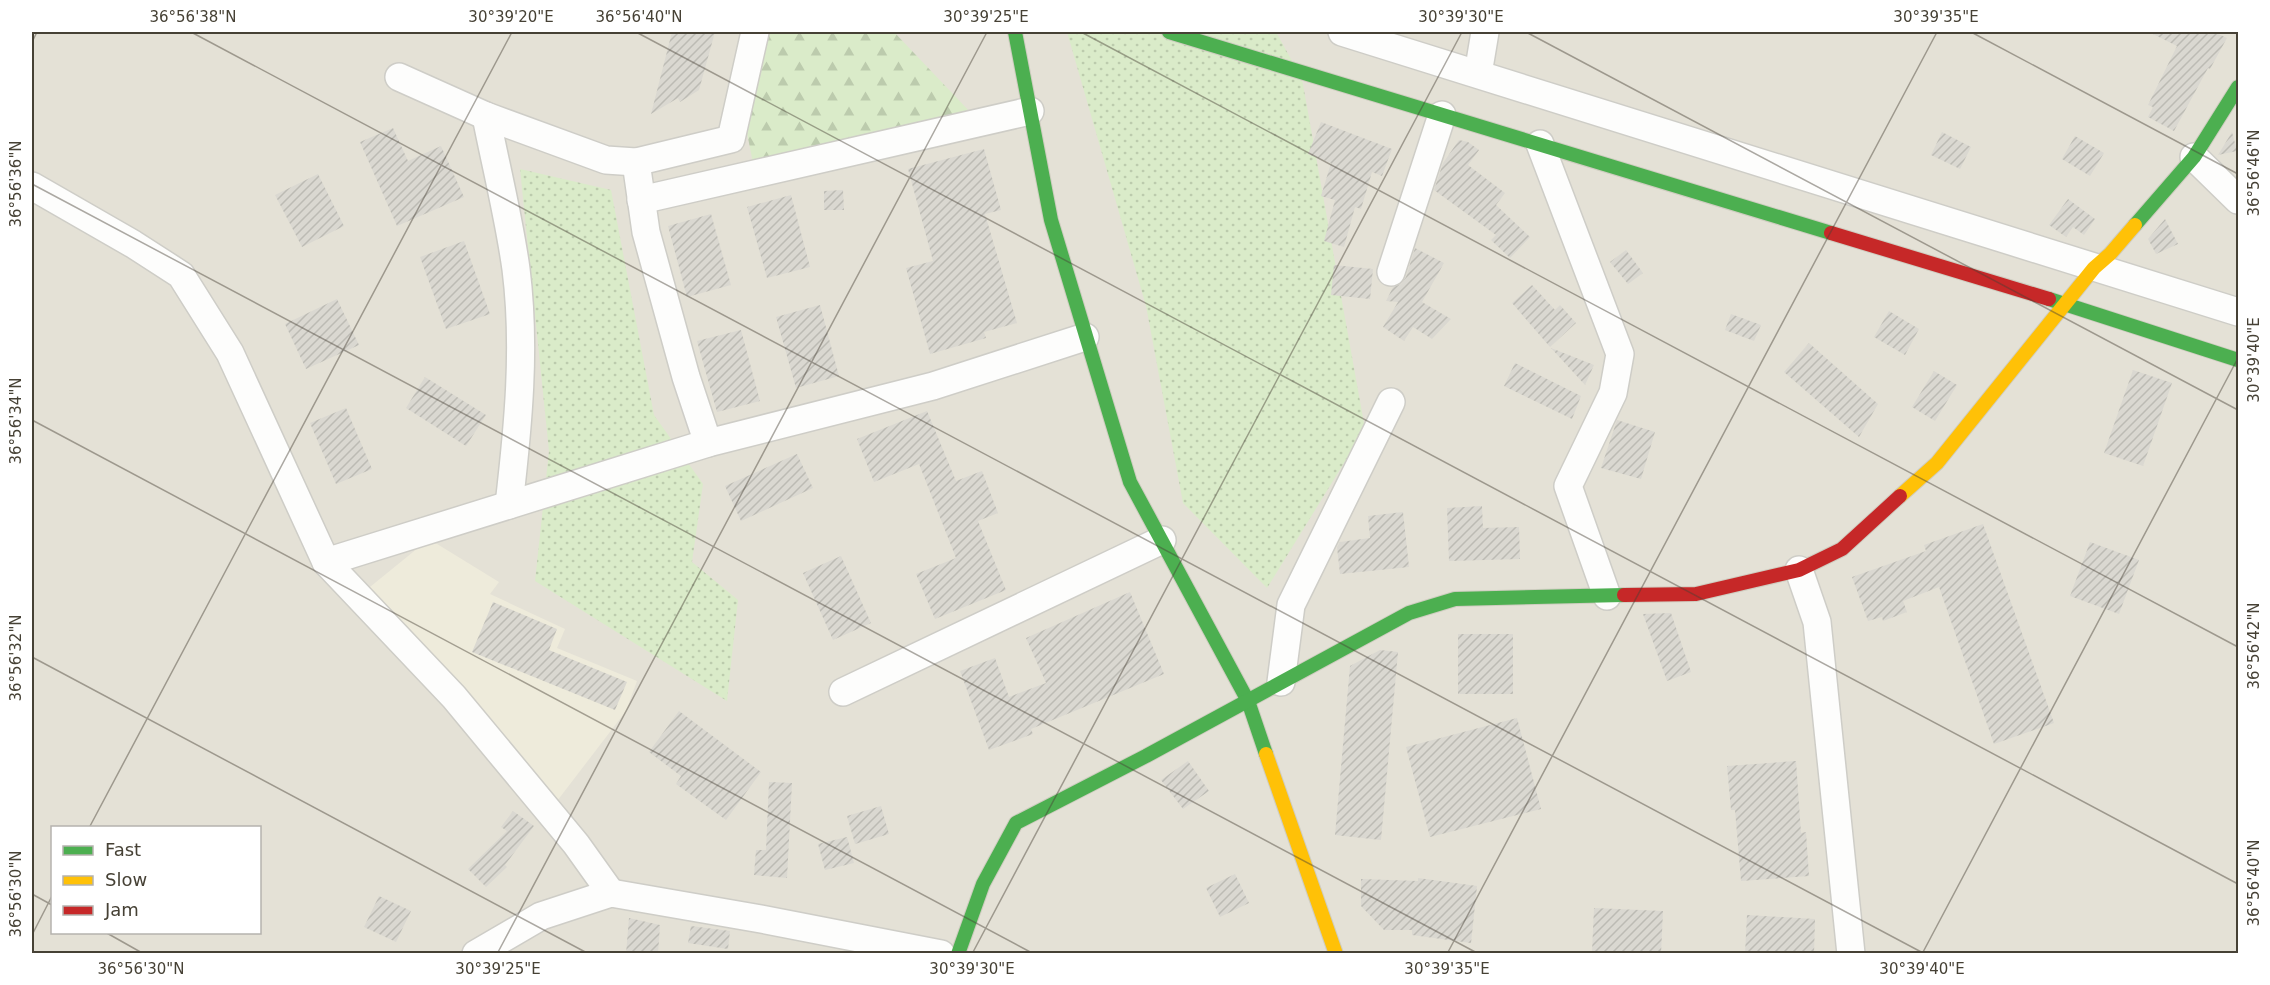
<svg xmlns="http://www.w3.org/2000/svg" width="2270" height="985" viewBox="0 0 2270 985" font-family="'DejaVu Sans',sans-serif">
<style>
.residential{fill:#e4e1d6;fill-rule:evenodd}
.education{fill:#eeebdb}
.grass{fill:url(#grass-dots)}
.forest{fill:url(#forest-firs)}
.building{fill:url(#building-hatch)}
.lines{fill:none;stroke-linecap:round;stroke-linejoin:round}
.street-casing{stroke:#cecdc7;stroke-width:30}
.fast-casing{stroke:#cfcdc0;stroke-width:16}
.slow-casing{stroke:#cfcdc0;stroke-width:16}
.jam-casing{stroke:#cfcdc0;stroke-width:16}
.street{stroke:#fdfdfc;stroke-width:27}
.fast{stroke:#4caf50;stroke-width:14}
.slow{stroke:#ffc107;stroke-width:14}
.jam{stroke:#c62828;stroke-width:14}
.ticks{fill:none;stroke:#464135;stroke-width:1.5;stroke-opacity:0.45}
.neatline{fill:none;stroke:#464135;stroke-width:2}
.ticks-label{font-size:15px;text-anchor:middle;fill:#464135}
</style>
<defs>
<pattern id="grass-dots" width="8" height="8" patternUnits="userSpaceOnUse" patternTransform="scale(1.5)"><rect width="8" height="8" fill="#daebc9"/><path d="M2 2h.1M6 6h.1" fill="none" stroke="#bccbad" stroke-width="1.8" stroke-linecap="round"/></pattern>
<pattern id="forest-firs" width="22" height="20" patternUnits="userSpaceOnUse" patternTransform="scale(1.5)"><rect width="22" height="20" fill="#daebc9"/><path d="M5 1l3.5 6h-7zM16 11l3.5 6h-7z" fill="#bccbad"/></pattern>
<pattern id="building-hatch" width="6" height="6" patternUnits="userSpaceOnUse" patternTransform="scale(1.5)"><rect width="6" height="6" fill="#dad8d1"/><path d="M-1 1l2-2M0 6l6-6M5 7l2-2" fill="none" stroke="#bcbbb4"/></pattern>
</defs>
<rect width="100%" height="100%" fill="#f0efe9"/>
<!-- residential -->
<path class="residential" d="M32 32H2238V953H32ZM52 828H260V932H52Z"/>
<!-- education -->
<path class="education" d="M429 539 499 582 490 594 565 629 557 648 637 681 626 711 554 805 365 591Z"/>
<!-- grass -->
<g class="grass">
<path d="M1067 32H1276L1302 79 1365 429 1267 588 1183 503 1146 306Z"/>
<path d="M520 169 611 190 654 415 703 484 692 562 738 600 727 701 535 581 549 451Z"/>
</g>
<!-- forest -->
<path class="forest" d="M763 32H894L972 114 754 168 742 108Z"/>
<!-- building -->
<g class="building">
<path d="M672 32H715L699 90 680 102 678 98 651 114Z"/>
<path d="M2149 32H2214L2227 38 2210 69 2208 68 2174 131 2148 117 2153 107 2148 105 2177 46Z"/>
<path d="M1321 122 1392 149 1382 176 1372 172 1361 209 1355 207 1344 247 1324 241 1335 200 1321 196 1331 163 1308 154Z"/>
<path d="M393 128 408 161 441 146 464 197 397 226 360 142Z"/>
<path d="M1942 132 1971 147 1960 169 1931 155Z"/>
<path d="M2232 132 2237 151 2218 155Z"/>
<path d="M2075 136 2104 153 2090 176 2062 159Z"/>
<path d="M1459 140 1468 142 1479 150 1468 165 1505 193 1496 205 1530 237 1510 258 1491 240 1496 235 1434 190 1443 163Z"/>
<path d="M984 149 1001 210 985 214 1017 323 984 332 986 338 930 354 906 268 933 261 908 169Z"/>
<path d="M318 174 344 226 302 247 275 195Z"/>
<path d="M843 190 844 210H824V191Z"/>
<path d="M791 195 810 267 767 278 747 207Z"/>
<path d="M2068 199 2095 219 2084 235 2073 227 2066 237 2049 225Z"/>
<path d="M711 214 731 285 687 297 668 226Z"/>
<path d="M2165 219 2178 244 2156 254 2148 239Z"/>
<path d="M464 241 490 314 446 329 420 257Z"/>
<path d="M1415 248 1444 263 1422 302 1451 319 1432 339 1413 327 1404 341 1383 327 1398 302 1386 301 1393 287 1401 284 1406 277Z"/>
<path d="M1626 250 1643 273 1628 284 1610 262Z"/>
<path d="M1334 265 1373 269 1370 299 1331 295Z"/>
<path d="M1532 285 1555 310 1560 305 1576 323 1550 347 1512 303Z"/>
<path d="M337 299 359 345 306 369 285 324Z"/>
<path d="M820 305 839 376 796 388 776 317Z"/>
<path d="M1889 311 1919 329 1905 355 1874 337Z"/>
<path d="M1731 314 1761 325 1754 341 1725 330Z"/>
<path d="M741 330 760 401 717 412 697 341Z"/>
<path d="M1809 343 1878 404 1859 437 1784 372Z"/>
<path d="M1551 348 1594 365 1585 385Z"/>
<path d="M1515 363 1581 396 1572 419 1504 386Z"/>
<path d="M2133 370 2172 383 2143 466 2104 453Z"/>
<path d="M1934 371 1957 385 1935 421 1912 407Z"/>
<path d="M425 377 486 415 466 446 406 408Z"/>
<path d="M346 408 372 469 336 484 310 423Z"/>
<path d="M927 411 956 481 982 471 998 513 978 521 1006 590 935 619 916 574 956 558 919 464 874 482 857 439Z"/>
<path d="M1617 420 1655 432 1641 479 1601 468Z"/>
<path d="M797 454 813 488 741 521 725 486Z"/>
<path d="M1482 506 1483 528 1519 527 1520 559 1449 561 1447 508Z"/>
<path d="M1403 512 1409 567 1340 574 1337 547 1340 542 1370 538 1368 516Z"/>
<path d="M1983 524 2054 723 1994 744 1939 587 1903 601 1907 612 1883 621 1882 617 1868 621 1852 577 1926 551 1924 545Z"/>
<path d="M2090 542 2139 560 2119 614 2070 596Z"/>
<path d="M841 556 871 623 833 640 803 573Z"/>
<path d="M1130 592 1164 674 1031 729 1033 734 989 750 960 671 995 658 1009 697 1046 683 1026 638Z"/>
<path d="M493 602 557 629 549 650 627 682 615 710 472 652Z"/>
<path d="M1671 613 1691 672 1667 681 1643 614Z"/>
<rect x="1458" y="634" width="55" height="60"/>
<path d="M1380 650 1398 652 1381 840 1335 835 1350 666Z"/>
<path d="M679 711 761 772 726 820 676 784 681 776 649 752Z"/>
<path d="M1517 718 1541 809 1430 837 1406 747Z"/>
<path d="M1188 761 1209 791 1183 809 1161 780Z"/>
<path d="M1796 761 1801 833 1806 832 1809 876 1741 881 1735 810H1731L1727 766Z"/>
<path d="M769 782 792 783 787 878 754 875 756 850H766Z"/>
<path d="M881 806 889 834 855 844 847 816Z"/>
<path d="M513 811 534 826 505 865 507 867 486 887 468 869 507 831 501 827Z"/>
<path d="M847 837 854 863 825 870 818 844Z"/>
<path d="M1235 874 1249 903 1220 917 1206 888Z"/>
<path d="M1418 878 1477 886 1471 943 1412 935V930H1384L1361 906V879L1418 881Z"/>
<path d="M379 896 411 911 396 942 364 927Z"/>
<path d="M1594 908 1663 911 1661 954 1592 952Z"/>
<path d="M1747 915 1815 919 1814 954H1745Z"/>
<path d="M629 918 660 925 658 954H626Z"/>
<path d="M691 926 730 931 728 949 688 943Z"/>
</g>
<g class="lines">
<defs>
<g id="street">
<path d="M1342 32 2238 312"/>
<path d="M1478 74 1485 32"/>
<path d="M399 77 486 116 606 160 636 162 731 139 755 32"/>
<path d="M486 116C496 167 509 218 516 269 526 348 518 427 509 505"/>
<path d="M1540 144 1620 354 1613 393 1568 486 1607 596"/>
<path d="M2194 157 2238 200"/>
<path d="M636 162 646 232 686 377 708 443 933 386 1085 337"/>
<path d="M32 186 133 244 181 275 230 353 326 562 454 697 576 844 611 893"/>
<path d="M641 200 1030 111"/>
<path d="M1391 272 1442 115"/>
<path d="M326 562 708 443"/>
<path d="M1799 570 1817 622 1851 954"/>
<path d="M1281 682 1291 605 1391 402"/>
<path d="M843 692 1162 540"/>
<path d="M476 954 541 916 611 893 761 919 941 954"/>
</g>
<g id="fast">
<path d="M1015 32 1051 220 1130 482 1248 701 1266 754"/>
<path d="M1169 32 1831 233"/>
<path d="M2135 225 2194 157 2238 87"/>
<path d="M2049 299 2238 360"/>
<path d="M958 954 983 884 1016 823 1146 756 1409 613 1455 599 1624 595"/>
</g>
<g id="slow">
<path d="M1900 496 1937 463 2094 268 2110 254 2135 225"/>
<path d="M1266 754 1336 954"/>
</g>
<g id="jam">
<path d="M1831 233 2049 299"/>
<path d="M1624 595 1696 594 1799 570 1842 549 1900 496"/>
</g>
</defs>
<!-- street casing -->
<use href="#street" class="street-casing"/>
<!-- fast casing -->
<use href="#fast" class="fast-casing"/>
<!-- slow casing -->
<use href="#slow" class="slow-casing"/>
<!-- jam casing -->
<use href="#jam" class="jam-casing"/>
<!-- street -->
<use href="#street" class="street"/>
<!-- fast -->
<use href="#fast" class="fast"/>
<!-- slow -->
<use href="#slow" class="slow"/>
<!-- jam -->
<use href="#jam" class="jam"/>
</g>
<!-- ticks -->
<path class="ticks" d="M191 32 1925 954M636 32 2238 884M1081 32 2238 647M1526 32 2238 410M1971 32 2238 174M32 42 37 32M32 184 1479 954M32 420 1034 954M32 657 589 954M89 828 512 32M32 894 52 905M105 932 144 954M32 935 52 896M497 954 987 32M972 954 1462 32M1447 954 1937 32M1922 954 2238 358"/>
<!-- border -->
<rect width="2270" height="985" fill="none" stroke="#ffffff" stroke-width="66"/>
<!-- legend -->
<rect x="51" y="826" width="210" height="108" fill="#ffffff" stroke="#b5b3ae" stroke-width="1.5"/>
<rect x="63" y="846" width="30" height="9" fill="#4caf50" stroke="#b5b3ae" stroke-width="1.5"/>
<text x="105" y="856" font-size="18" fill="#464135">Fast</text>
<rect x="63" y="876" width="30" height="9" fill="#ffc107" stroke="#b5b3ae" stroke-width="1.5"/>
<text x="105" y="886" font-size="18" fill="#464135">Slow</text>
<rect x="63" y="906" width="30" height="9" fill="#c62828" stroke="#b5b3ae" stroke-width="1.5"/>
<text x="105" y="916" font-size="18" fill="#464135">Jam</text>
<rect x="33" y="33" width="2204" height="919" class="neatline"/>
<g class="ticks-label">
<text x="193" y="22">36°56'38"N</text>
<text x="511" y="22">30°39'20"E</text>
<text x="639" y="22">36°56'40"N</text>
<text x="986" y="22">30°39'25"E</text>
<text x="1461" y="22">30°39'30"E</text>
<text x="1936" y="22">30°39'35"E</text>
<text transform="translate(2254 173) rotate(-90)" y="5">36°56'46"N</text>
<text transform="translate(16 184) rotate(-90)" y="5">36°56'36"N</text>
<text transform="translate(2254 360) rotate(-90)" y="5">30°39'40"E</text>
<text transform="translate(16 421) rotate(-90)" y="5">36°56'34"N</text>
<text transform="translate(2254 646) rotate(-90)" y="5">36°56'42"N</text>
<text transform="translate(16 658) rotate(-90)" y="5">36°56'32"N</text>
<text transform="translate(2254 883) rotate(-90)" y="5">36°56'40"N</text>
<text transform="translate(16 894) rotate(-90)" y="5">36°56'30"N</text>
<text x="141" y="974">36°56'30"N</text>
<text x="498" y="974">30°39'25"E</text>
<text x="972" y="974">30°39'30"E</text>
<text x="1447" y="974">30°39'35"E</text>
<text x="1922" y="974">30°39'40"E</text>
</g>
</svg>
